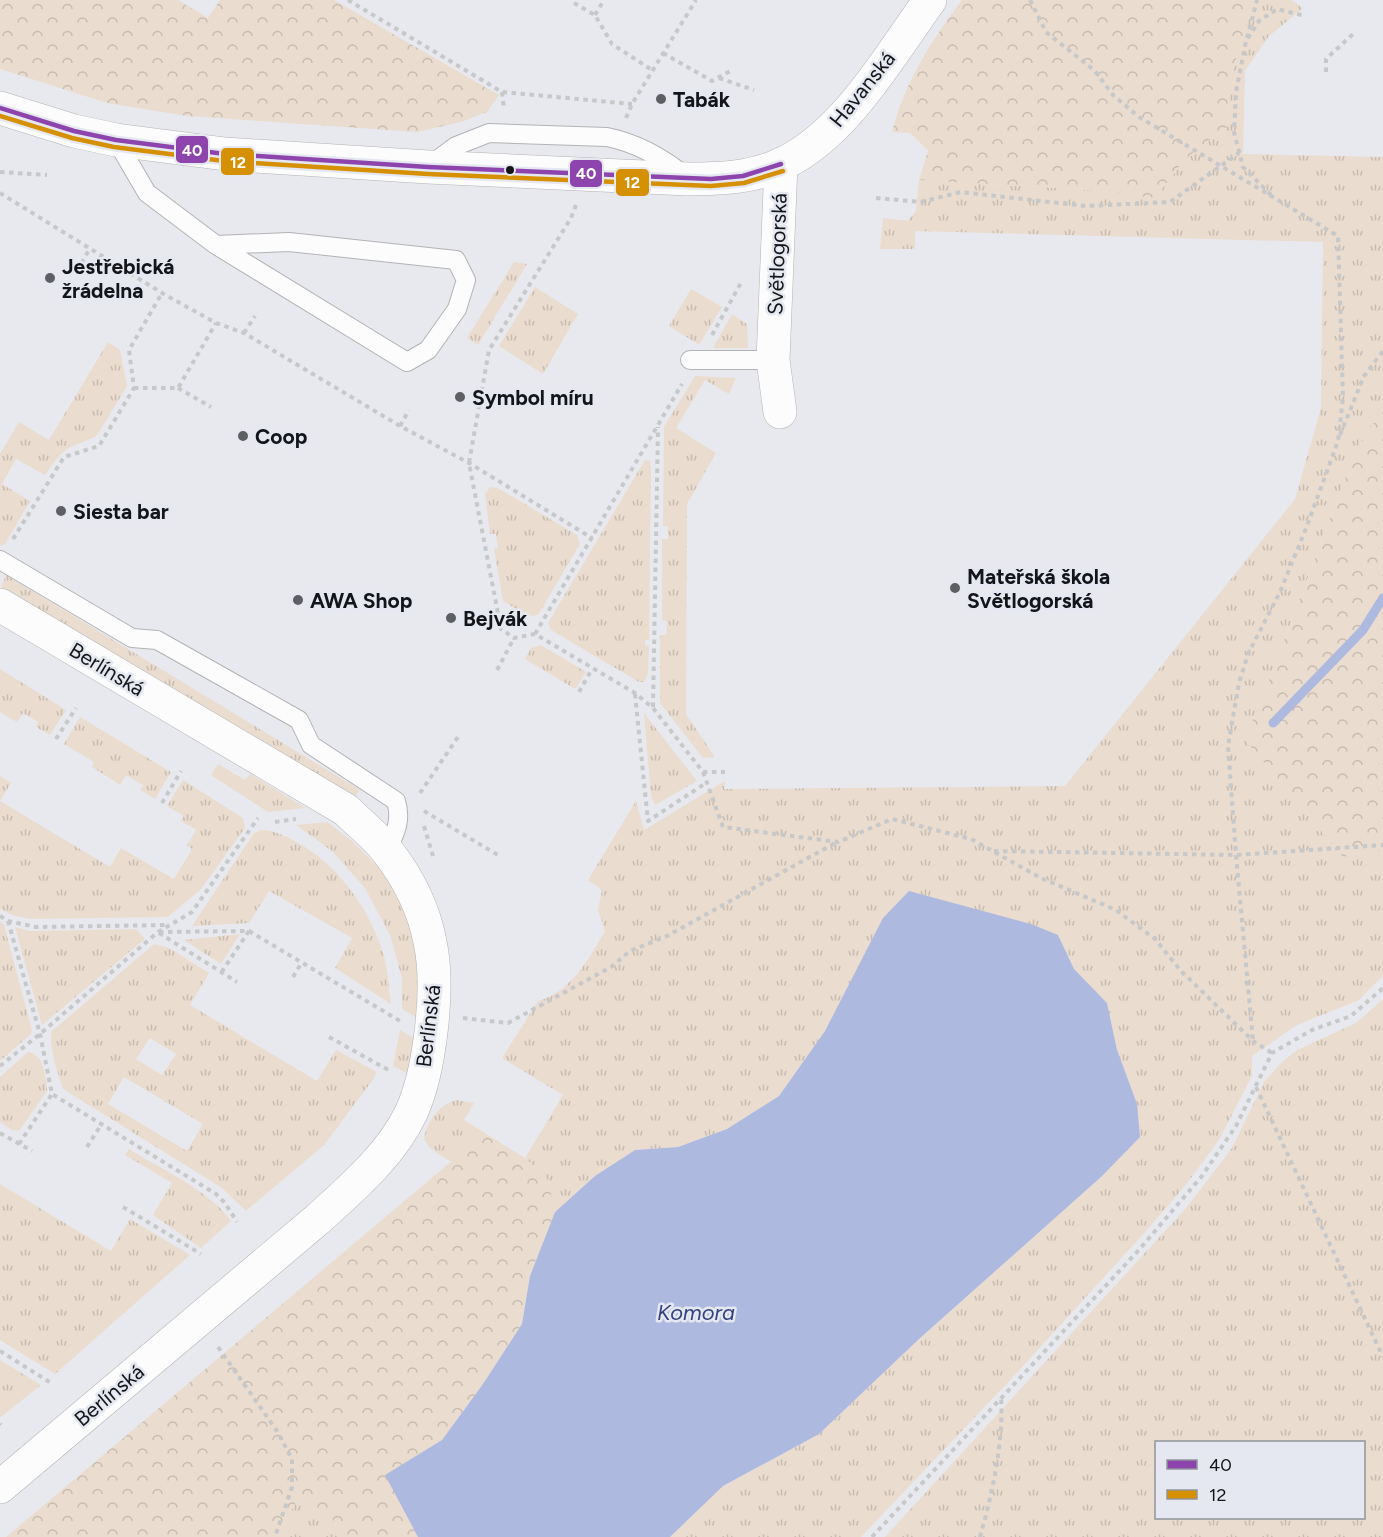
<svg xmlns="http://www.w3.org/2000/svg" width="1383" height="1537" viewBox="0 0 1383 1537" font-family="Figtree,sans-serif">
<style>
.grass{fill:url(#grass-tufts);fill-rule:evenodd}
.forest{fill:url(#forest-crowns)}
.water{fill:#aeb9df}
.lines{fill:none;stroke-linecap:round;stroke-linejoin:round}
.stream{stroke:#aeb9df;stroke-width:9}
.lane-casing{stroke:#b2b3b6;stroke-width:20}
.street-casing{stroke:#b2b3b6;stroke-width:34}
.path{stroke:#c7c8c9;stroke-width:4;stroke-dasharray:4.5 4.5;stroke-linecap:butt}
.lane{stroke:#fcfcfc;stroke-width:18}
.street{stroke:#fcfcfc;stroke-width:33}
.bus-1-casing{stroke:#e5e8f1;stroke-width:9}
.bus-2-casing{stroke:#e5e8f1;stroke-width:9}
.bus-1{stroke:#8e44ad;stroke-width:4.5}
.bus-2{stroke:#d59004;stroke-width:4.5}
.poi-dot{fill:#5e5f63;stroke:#e5e8f1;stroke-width:2}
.bus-dot{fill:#141518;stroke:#e5e8f1;stroke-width:2}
.labels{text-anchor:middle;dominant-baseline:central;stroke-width:5;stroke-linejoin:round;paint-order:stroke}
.street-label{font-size:21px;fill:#141518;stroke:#e5e8f1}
.poi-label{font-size:21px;font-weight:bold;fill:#141518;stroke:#e5e8f1;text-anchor:start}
.water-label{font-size:22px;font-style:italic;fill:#334381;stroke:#e5e8f1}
.line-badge{stroke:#e5e8f1;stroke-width:2}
.badge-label{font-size:16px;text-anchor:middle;font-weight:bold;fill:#fff}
</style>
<defs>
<pattern id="grass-tufts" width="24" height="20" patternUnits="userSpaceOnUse" patternTransform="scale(1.5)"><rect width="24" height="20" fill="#eadccf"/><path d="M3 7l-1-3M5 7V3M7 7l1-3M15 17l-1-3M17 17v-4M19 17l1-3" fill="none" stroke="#c8bcb1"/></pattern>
<pattern id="forest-crowns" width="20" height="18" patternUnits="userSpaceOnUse" patternTransform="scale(1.5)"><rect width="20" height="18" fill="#eadccf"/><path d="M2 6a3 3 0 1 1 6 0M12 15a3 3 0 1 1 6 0" fill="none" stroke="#c8bcb1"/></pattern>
</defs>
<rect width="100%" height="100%" fill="#e8e9ee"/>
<!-- grass -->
<g class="grass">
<path d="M1260 0H1291L1303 8 1269 36 1245 71 1243 154 1383 157V410L1356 449 1276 662 1245 740 1343 857 1383 849V976L1359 1000 1297 1025 1252 1056V1076L1219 1140 1185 1186 1147 1230 1014 1376 861 1537H670L723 1486 819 1434 919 1339 1101 1177 1123 1068 1117 1050 1107 1003 1074 969 1058 935 846 992 825 1031 779 1096 727 1129 678 1147 635 1150 595 1176 555 1212 548 1180 525 1158 563 1095 502 1058 538 1001C572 991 588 960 605 931L598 910 602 890 588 880 636 801 644 830 725 781 724 789 1065 786 1295 499 1321 408 1323 242 915 231V249H880L883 218 908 221 916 211 919 180 1093 190 1155 198 1185 159 1228 126 1229 83 1248 19Z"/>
<path d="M514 262 527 264 478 345 467 338Z"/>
<path d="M535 287 578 314 543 374 499 346Z"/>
<path d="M691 289 722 307 699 345 669 326Z"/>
<path d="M732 314 747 324 748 348H713Z"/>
<path d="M108 342 120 350 127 386 98 434 95 437C64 450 65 446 45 475L16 459 2 484 30 501 5 544 0 546V454L19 422 49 440Z"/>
<path d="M695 376 736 378 729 394 705 380 676 428 716 453 687 504 686 714 715 757 703 758 660 703V635H666L667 621 662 620V539H668V526H663L664 427Z"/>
<path d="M645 460 650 461 651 467 649 640H645V645L649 646 648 674 644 682H639L551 630 548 623Z"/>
<path d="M490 487 498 488 577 535 580 544 538 615 528 616 503 601 494 549 498 548 496 534H490L485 494Z"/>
<path d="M6 575 360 790 355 796 343 788 340 792 1 587Z"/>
<path d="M541 645 586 672 575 689 525 659 531 648Z"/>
<path d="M0 669 66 710 50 735 36 727 38 722 23 713 17 722 0 712Z"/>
<path d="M644 713 697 781 655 805 651 796Z"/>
<path d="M80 717 171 772 155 799 140 790 143 785 126 775 120 785 92 767 94 762 64 744Z"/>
<path d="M218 764 245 780 250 774 306 808 268 812 211 775Z"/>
<path d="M0 776 11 783 0 801 110 867 121 848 174 879 192 849 187 845 196 830 181 821 184 816 167 806 183 780 243 818 245 828 201 889 168 917 31 919 15 916 0 909Z"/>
<path d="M327 822 353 842 387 876 407 914 421 954 424 1022 402 1009V978L390 935 365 888 332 851 296 825Z"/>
<path d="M261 830C271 830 277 833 287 837 332 858 367 903 382 950 388 966 388 986 391 1004L335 968 352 938 269 891 249 923 192 926 254 833Z"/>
<path d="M0 921 4 925 32 1030 31 1034 0 1061Z"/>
<path d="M15 927 30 931 136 929 145 939 42 1025Z"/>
<path d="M240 934 221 964 184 940Z"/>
<path d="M154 944 169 948 209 973 190 1005 317 1081 336 1050 377 1072 372 1081 324 1145 246 1211 222 1188 63 1089C57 1070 50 1052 51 1032ZM150 1038 176 1054 162 1075 136 1059ZM124 1077 203 1124 187 1151 108 1104Z"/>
<path d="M1383 999V1537H885L1187 1207 1232 1148 1264 1082 1282 1062 1297 1050 1356 1023ZM1156 1442H1364V1518H1156Z"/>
<path d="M400 1030 420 1042 413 1076 393 1066Z"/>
<path d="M28 1052C43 1053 47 1079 47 1091L19 1131 12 1130 0 1122V1077Z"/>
<path d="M456 1100 474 1103 464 1120 485 1133 451 1162 430 1148 424 1139C427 1121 438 1106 456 1100Z"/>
<path d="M129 1149C158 1167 213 1193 231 1221L201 1248 153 1215 172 1183 125 1155Z"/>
<path d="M0 1184 111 1251 130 1219 190 1255 55 1374 0 1340Z"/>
<path d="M0 1360 41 1385 1 1417H0Z"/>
<path d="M297 1500 333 1520 340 1537H277Z"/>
</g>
<!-- forest -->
<g class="forest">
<path d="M0 0H178L208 18 220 0H334L499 95 487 112 464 121 418 132 187 116 107 103 0 69Z"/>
<path d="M962 0H1260L1248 19 1229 83 1228 126 1185 159 1155 198 1093 190 919 180 928 151 910 133 892 132C905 82 931 41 962 0Z"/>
<path d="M1383 410V849L1343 857 1245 740 1276 662 1356 449Z"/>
<path d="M485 1133 525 1158 548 1180 555 1212 530 1276 522 1324 483 1384 442 1440 386 1475 418 1537H340L333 1520 297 1500 277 1537H6Z"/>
</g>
<!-- water -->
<path class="water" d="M909 891 1031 924 1058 935 1074 969 1107 1003 1117 1050 1137 1104 1140 1137 1101 1177 919 1339 819 1434 723 1486 670 1537H418L385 1475 442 1440 483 1384 522 1324 530 1276 555 1212 595 1176 635 1150 678 1147 727 1129 779 1096 825 1031 883 918Z"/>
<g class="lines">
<!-- stream -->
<path class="stream" d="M1273 723 1363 630 1383 598"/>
<defs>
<g id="lane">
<path d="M116 140 147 193 216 245 289 242 456 260 466 280 457 309 428 350 407 362 216 245"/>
<path d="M429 166 456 146 489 133 607 137C636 143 663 158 685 176"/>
<path d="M690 360H773"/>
<path d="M0 560 132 638 157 640 299 720 311 745 396 801C402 821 395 833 387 851"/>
</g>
<g id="street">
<path d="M0 108 74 131 116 140 225 154 428 167 688 179C719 179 752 178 782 164 845 135 890 55 930 0"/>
<path d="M780 412 773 360 781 164"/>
<path d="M0 605 346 810C360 824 377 837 388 852 408 878 424 910 430 942 440 987 430 1072 411 1113 391 1155 352 1188 318 1219L0 1487"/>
</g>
</defs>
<!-- lane casing -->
<use href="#lane" class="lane-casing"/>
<!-- street casing -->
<use href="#street" class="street-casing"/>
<!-- path -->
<g class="path">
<path d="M348 0 502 92 632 104"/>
<path d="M1030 0 1046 32 1095 71 1113 95 1139 117 1338 236 1343 398 1338 441 1307 526 1280 592 1248 654 1239 683 1228 746 1236 855 1253 1041"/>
<path d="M574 3 595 15 612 44 652 70"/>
<path d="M595 15 604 0"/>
<path d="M1247 38 1257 0"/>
<path d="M663 53 712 81 732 70"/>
<path d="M1326 72V59L1354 33"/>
<path d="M719 78 754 90"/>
<path d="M502 92 504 109"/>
<path d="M626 118 632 104 696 0"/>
<path d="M0 172 47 175"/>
<path d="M0 193 162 293 216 323 244 333 400 426 469 463 592 538"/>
<path d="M1271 195 1243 167 1234 132 1236 92 1246 41 1259 21 1277 9 1305 16"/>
<path d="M876 198 921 202 961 192 1086 206 1170 202 1239 153"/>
<path d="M576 205 571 218 489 350 469 463 501 629 514 638 535 634 635 693 653 708 703 772H725"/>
<path d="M77 271 90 248"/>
<path d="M244 333 255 316"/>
<path d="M712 335 742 281"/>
<path d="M134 388H178L216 323"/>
<path d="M178 388 211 407"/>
<path d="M400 426 409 410"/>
<path d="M1340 435 1364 376 1383 351"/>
<path d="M13 539 64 457 99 446 134 388 129 350 162 293"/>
<path d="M535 634 682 384"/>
<path d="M497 670 514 638"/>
<path d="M579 692 592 669"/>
<path d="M635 694 648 821 706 783"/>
<path d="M653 707 658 427"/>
<path d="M56 739 76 708"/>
<path d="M703 772 723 827 838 842 892 819 971 839 1041 878 1116 910 1155 939 1181 971 1253 1041 1272 1053"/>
<path d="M420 793 460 734"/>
<path d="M162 803 181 771"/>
<path d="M424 811 498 855"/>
<path d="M275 822 296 819"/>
<path d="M424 826 433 856"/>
<path d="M994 851 1236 855 1383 845"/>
<path d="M0 916 8 921 36 927 168 925"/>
<path d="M8 921 40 1034 52 1094 216 1194 225 1203 237 1222"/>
<path d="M249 931 400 1021"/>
<path d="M159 932 249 931 221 973"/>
<path d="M159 933 237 982"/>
<path d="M293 977 302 962"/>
<path d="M463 1018 508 1023 611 967 630 951 667 936 837 842"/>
<path d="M329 1037 392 1072"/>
<path d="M0 1066 40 1034 158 932 192 912 258 818"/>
<path d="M1256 1087 1383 1357"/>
<path d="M0 1133 32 1151"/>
<path d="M19 1144 52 1094"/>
<path d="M87 1147 101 1125"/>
<path d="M123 1207 201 1254"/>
<path d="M218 1347 277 1431 292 1459V1487L275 1537"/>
<path d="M0 1351 51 1383"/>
<path d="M0 1424 1 1425"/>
<path d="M872 1537 1138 1251 1202 1176 1236 1126 1272 1053 1312 1030 1351 1016 1383 988"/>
<path d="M980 1537C992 1495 1004 1440 1001 1397"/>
</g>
<!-- lane -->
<use href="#lane" class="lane"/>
<!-- street -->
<use href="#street" class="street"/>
<defs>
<path id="bus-1" d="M0 108 74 131 116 140 225 154 428 167 711 179 743 176 781 164"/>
<path id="bus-2" d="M0 116 72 138 114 147 224 161 428 174 711 186 744 183 783 171"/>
</defs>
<!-- bus-1 casing -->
<use href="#bus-1" class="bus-1-casing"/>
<!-- bus-2 casing -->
<use href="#bus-2" class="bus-2-casing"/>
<!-- bus-1 -->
<use href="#bus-1" class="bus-1"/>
<!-- bus-2 -->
<use href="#bus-2" class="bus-2"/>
</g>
<!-- markers -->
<g class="poi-dot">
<circle cx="661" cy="99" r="6"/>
<circle cx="50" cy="278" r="6"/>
<circle cx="460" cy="397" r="6"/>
<circle cx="243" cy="436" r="6"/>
<circle cx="61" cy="511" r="6"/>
<circle cx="955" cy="588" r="6"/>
<circle cx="298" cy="600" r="6"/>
<circle cx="451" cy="618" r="6"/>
</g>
<circle class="bus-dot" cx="510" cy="170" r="5"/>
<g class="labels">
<!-- street labels -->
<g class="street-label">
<text transform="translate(862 89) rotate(-51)">Havanská</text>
<text transform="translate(777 254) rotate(-88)">Světlogorská</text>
<text transform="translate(107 669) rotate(31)">Berlínská</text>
<text transform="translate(428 1026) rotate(-83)">Berlínská</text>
<text transform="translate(109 1395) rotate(-40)">Berlínská</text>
</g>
<!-- poi labels -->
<g class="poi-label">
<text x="673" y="99">Tabák</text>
<text x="62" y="266">Jestřebická<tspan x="62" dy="24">žrádelna</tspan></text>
<text x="472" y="397">Symbol míru</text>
<text x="255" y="436">Coop</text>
<text x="73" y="511">Siesta bar</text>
<text x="967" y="576">Mateřská škola<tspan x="967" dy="24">Světlogorská</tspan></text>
<text x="310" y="600">AWA Shop</text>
<text x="463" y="618">Bejvák</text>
</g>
<!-- water labels -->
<g class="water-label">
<text x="696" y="1312">Komora</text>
</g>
</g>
<g class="line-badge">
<rect x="175" y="135" width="34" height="29" rx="6" fill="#8e44ad"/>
<rect x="220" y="147" width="35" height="29" rx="6" fill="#d59004"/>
<rect x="569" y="159" width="34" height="29" rx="6" fill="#8e44ad"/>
<rect x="615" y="168" width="35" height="29" rx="6" fill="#d59004"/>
</g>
<g class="badge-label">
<text x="192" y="156">40</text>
<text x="238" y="168">12</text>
<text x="586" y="179">40</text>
<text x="632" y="188">12</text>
</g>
<!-- legend -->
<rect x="1155" y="1441" width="210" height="78" fill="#e5e8f1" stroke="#91949a" stroke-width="1.5"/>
<rect x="1167" y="1460" width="30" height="9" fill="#8e44ad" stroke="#91949a" stroke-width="1.5"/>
<text x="1209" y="1471" font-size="18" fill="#141518">40</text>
<rect x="1167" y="1490" width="30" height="9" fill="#d59004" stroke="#91949a" stroke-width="1.5"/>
<text x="1209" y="1501" font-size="18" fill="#141518">12</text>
</svg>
